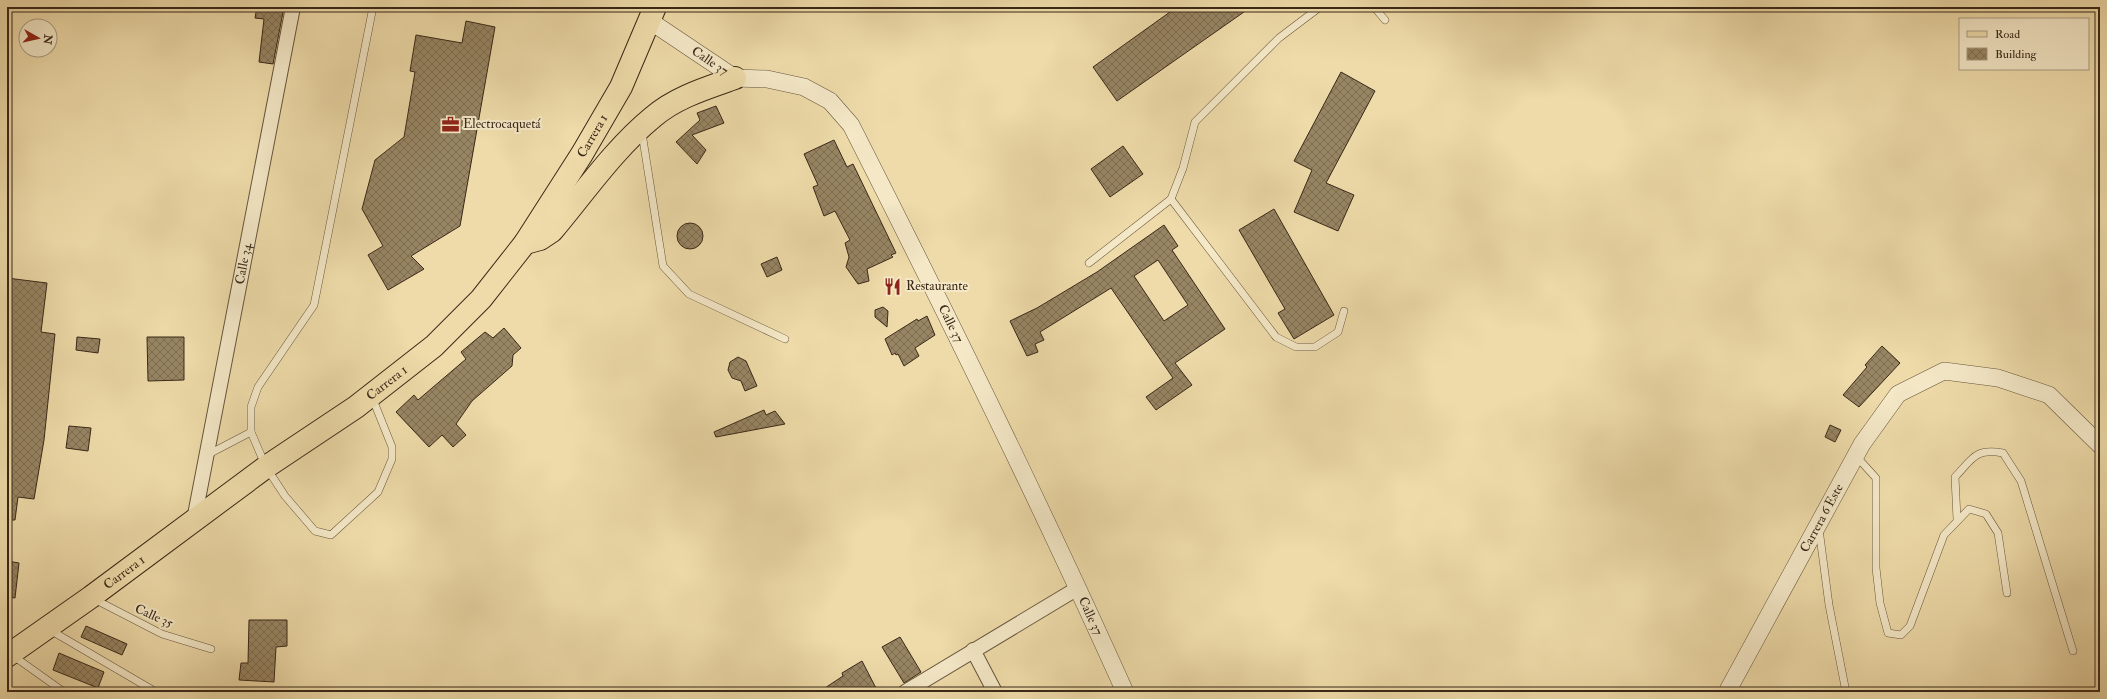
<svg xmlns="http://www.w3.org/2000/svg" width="2107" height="699" viewBox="0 0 2107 699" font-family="'IM FELL Double Pica',serif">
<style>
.building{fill:url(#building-cross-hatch);stroke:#392818;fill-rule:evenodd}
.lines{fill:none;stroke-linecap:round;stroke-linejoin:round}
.service-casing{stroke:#66553c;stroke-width:8}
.minor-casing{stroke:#66553c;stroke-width:16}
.tertiary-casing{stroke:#66553c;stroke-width:18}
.primary-casing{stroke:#392818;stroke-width:24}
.service{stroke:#f4e8c7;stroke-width:7}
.minor{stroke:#f4e8c7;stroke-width:14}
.tertiary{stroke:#f4e8c7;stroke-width:17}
.primary{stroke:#eedba9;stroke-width:22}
.labels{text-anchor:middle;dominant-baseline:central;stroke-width:4;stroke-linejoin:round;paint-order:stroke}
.street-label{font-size:13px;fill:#392818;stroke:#f4e8c7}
.poi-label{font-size:13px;fill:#392818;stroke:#f4e8c7;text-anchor:start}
</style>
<defs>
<pattern id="building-cross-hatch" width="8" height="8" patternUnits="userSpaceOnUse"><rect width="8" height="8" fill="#978563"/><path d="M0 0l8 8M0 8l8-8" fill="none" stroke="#7c6d51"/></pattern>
</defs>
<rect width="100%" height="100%" fill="#eedba9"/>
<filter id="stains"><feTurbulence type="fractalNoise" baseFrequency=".005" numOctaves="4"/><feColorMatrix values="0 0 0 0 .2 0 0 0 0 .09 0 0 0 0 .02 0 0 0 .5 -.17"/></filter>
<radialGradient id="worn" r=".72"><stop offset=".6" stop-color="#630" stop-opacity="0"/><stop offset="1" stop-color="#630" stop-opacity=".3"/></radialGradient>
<!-- building -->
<g class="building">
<path d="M257 7H284L273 64 259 62 264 19 255 18Z"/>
<path d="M1177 7H1251L1117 101 1093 67Z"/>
<path d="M466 21 495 27 460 226 411 256 424 269 388 290 368 255 383 246 362 209 375 160 404 137 415 72 410 71 416 35 462 43Z"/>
<path d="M1341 72 1375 91 1326 183 1354 195 1338 231 1294 212 1312 170 1294 161Z"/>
<path d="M716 106 724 123 692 135 706 150 697 164 676 142 700 120 697 113Z"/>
<path d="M834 140 847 167 853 164 896 253 891 255 893 257 867 269 869 281 858 284 846 267 849 257 845 243 850 240 835 211 824 216 813 187 818 185 804 154Z"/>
<path d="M1123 146 1143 174 1110 197 1091 169Z"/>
<path d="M1274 209 1334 315 1294 339 1278 313 1285 309 1239 230Z"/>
<circle cx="690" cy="236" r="13"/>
<path d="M1164 225 1178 246 1172 250 1225 329 1175 363 1192 385 1156 410 1146 397 1173 378 1111 288 1040 332 1044 340 1035 344 1038 352 1027 356 1010 321 1037 308 1097 272ZM1158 260 1188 305 1164 321 1134 276Z"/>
<path d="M777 257 782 270 767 277 761 264Z"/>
<path d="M7 278 47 283 41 332 55 334 44 440 34 499 18 497 15 520H7Z"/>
<path d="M883 307 888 311 887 327 875 317V310Z"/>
<path d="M927 316 935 335 915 348 919 356 904 366 898 354 896 355 895 353 892 355 885 339 917 319 918 321Z"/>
<path d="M504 328 521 348 513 355 512 366 472 401 456 424 466 435 453 447 442 435 429 447 396 412 414 395 418 400 466 359 461 352 485 332 493 338Z"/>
<path d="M77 337 100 339 98 353 76 350Z"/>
<path d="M147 337H184V380L148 381Z"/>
<path d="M1882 346 1900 363 1859 407 1843 395 1867 367 1865 365Z"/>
<path d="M738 357 746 361 757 386 745 391 741 381 732 378 728 370 730 362Z"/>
<path d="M764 410 766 415 775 411 785 424 716 437 714 432Z"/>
<path d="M1830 425 1841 430 1835 442 1825 437Z"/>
<path d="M69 426 91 428 88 451 66 448Z"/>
<path d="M7 561 19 563 15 598 7 597Z"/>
<path d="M249 620H287V646L276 647 274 682 239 680 241 663H248Z"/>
<path d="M86 626 127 644 122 655 81 637Z"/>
<path d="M900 637 921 672 904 683 882 647Z"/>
<path d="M59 653 104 672 98 688 53 670Z"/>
<path d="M862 661 878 692H819L843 676 842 673Z"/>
</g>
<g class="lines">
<defs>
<g id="service">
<path d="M1374 7 1385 20"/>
<path d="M642 133 663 266 689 294 785 339"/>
<path d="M1171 199 1276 337 1296 347H1315L1338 332 1344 311"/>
<path d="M1089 263 1171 199 1183 168 1195 122 1279 38 1320 7"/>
<path d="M372 397 392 447V459L378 492 331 535 315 531 285 496 266 467 251 432V407L258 387 314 305 373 7"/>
<path d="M207 455 251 432"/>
<path d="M1856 456 1876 478V568L1880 603 1888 633 1901 635 1910 626 1944 535 1969 509 1986 514 1998 533 2007 593"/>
<path d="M1957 519 1955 477C1973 458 1975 448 2003 453L2021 481 2073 651"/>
<path d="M1819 529 1829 605 1846 692"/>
<path d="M94 599 162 634 211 649"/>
<path d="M50 630 156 692"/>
<path d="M12 655 64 692"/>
</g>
<g id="minor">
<path id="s1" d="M194 520 293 7"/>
<path d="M973 650 995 692"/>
<path d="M905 692 1078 588"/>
</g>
<g id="tertiary">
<path id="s2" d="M650 21 735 78 767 79 804 87 830 101 851 125C946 312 1039 500 1125 692"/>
<path id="s3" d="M1727 692 1862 444 1898 394 1944 371 1998 378 2049 395 2100 445"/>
</g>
<g id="primary">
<path d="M525 243 540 239 552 231C584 193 614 149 653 117 676 97 707 88 735 78"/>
<path id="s4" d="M7 656 91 597 266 467 356 407 434 346 481 299 525 243 582 154 621 87 655 7"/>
</g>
</defs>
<!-- service casing -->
<use href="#service" class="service-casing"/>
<!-- minor casing -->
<use href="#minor" class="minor-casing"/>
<!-- tertiary casing -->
<use href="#tertiary" class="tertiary-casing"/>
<!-- primary casing -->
<use href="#primary" class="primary-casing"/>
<!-- service -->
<use href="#service" class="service"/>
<!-- minor -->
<use href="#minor" class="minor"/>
<!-- tertiary -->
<use href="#tertiary" class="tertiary"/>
<!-- primary -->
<use href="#primary" class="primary"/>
</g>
<!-- icons -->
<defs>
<symbol id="office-bare" viewBox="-9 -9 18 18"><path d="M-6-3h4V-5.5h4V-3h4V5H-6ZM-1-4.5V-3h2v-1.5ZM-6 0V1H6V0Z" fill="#8f2418" stroke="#f4e8c7" stroke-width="2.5" paint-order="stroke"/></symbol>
<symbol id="restaurant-bare" viewBox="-9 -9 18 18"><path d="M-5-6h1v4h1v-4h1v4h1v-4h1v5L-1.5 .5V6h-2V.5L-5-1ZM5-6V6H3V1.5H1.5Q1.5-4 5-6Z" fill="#8f2418" stroke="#f4e8c7" stroke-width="2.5" paint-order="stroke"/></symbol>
</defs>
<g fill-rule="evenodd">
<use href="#office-bare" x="438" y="112" width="25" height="25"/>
<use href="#restaurant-bare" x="880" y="274" width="25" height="25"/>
</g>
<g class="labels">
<!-- street labels -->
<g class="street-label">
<text stroke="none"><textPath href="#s2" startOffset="72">Calle 37</textPath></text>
<text stroke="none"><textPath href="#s4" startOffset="792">Carrera 1</textPath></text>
<text stroke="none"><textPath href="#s1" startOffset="261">Calle 34</textPath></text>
<text stroke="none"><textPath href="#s2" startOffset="456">Calle 37</textPath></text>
<text stroke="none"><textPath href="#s4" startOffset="468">Carrera 1</textPath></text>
<text stroke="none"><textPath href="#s3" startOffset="198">Carrera 6 Este</textPath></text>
<text stroke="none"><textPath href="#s4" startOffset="144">Carrera 1</textPath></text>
<text transform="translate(154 616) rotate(24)">Calle 35</text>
<text stroke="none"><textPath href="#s2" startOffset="780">Calle 37</textPath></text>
</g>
<!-- poi labels -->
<g class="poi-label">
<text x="463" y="124">Electrocaquetá</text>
<text x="906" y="286">Restaurante</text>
</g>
</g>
<!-- margin -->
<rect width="2107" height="699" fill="none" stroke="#eedba9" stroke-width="24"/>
<rect x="8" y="8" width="2091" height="683" fill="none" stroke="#392818" stroke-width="2"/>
<rect x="12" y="12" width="2083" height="675" fill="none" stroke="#392818"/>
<!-- legend -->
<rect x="1959" y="18" width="130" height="52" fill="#f4e8c7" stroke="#a99b81"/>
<rect x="1967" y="31" width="20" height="6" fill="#eedba9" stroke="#a99b81"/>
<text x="1995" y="38" font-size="12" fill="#392818">Road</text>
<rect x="1967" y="48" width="20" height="12" fill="url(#building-cross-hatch)" stroke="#a99b81"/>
<text x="1995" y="58" font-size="12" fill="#392818">Building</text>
<!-- north arrow -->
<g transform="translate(38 38) rotate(98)"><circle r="19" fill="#f4e8c7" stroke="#a99b81"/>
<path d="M0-3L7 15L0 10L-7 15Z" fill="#8f2418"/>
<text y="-6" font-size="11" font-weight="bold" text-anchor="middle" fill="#392818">N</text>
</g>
<rect width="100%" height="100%" filter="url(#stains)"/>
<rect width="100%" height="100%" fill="url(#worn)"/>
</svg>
